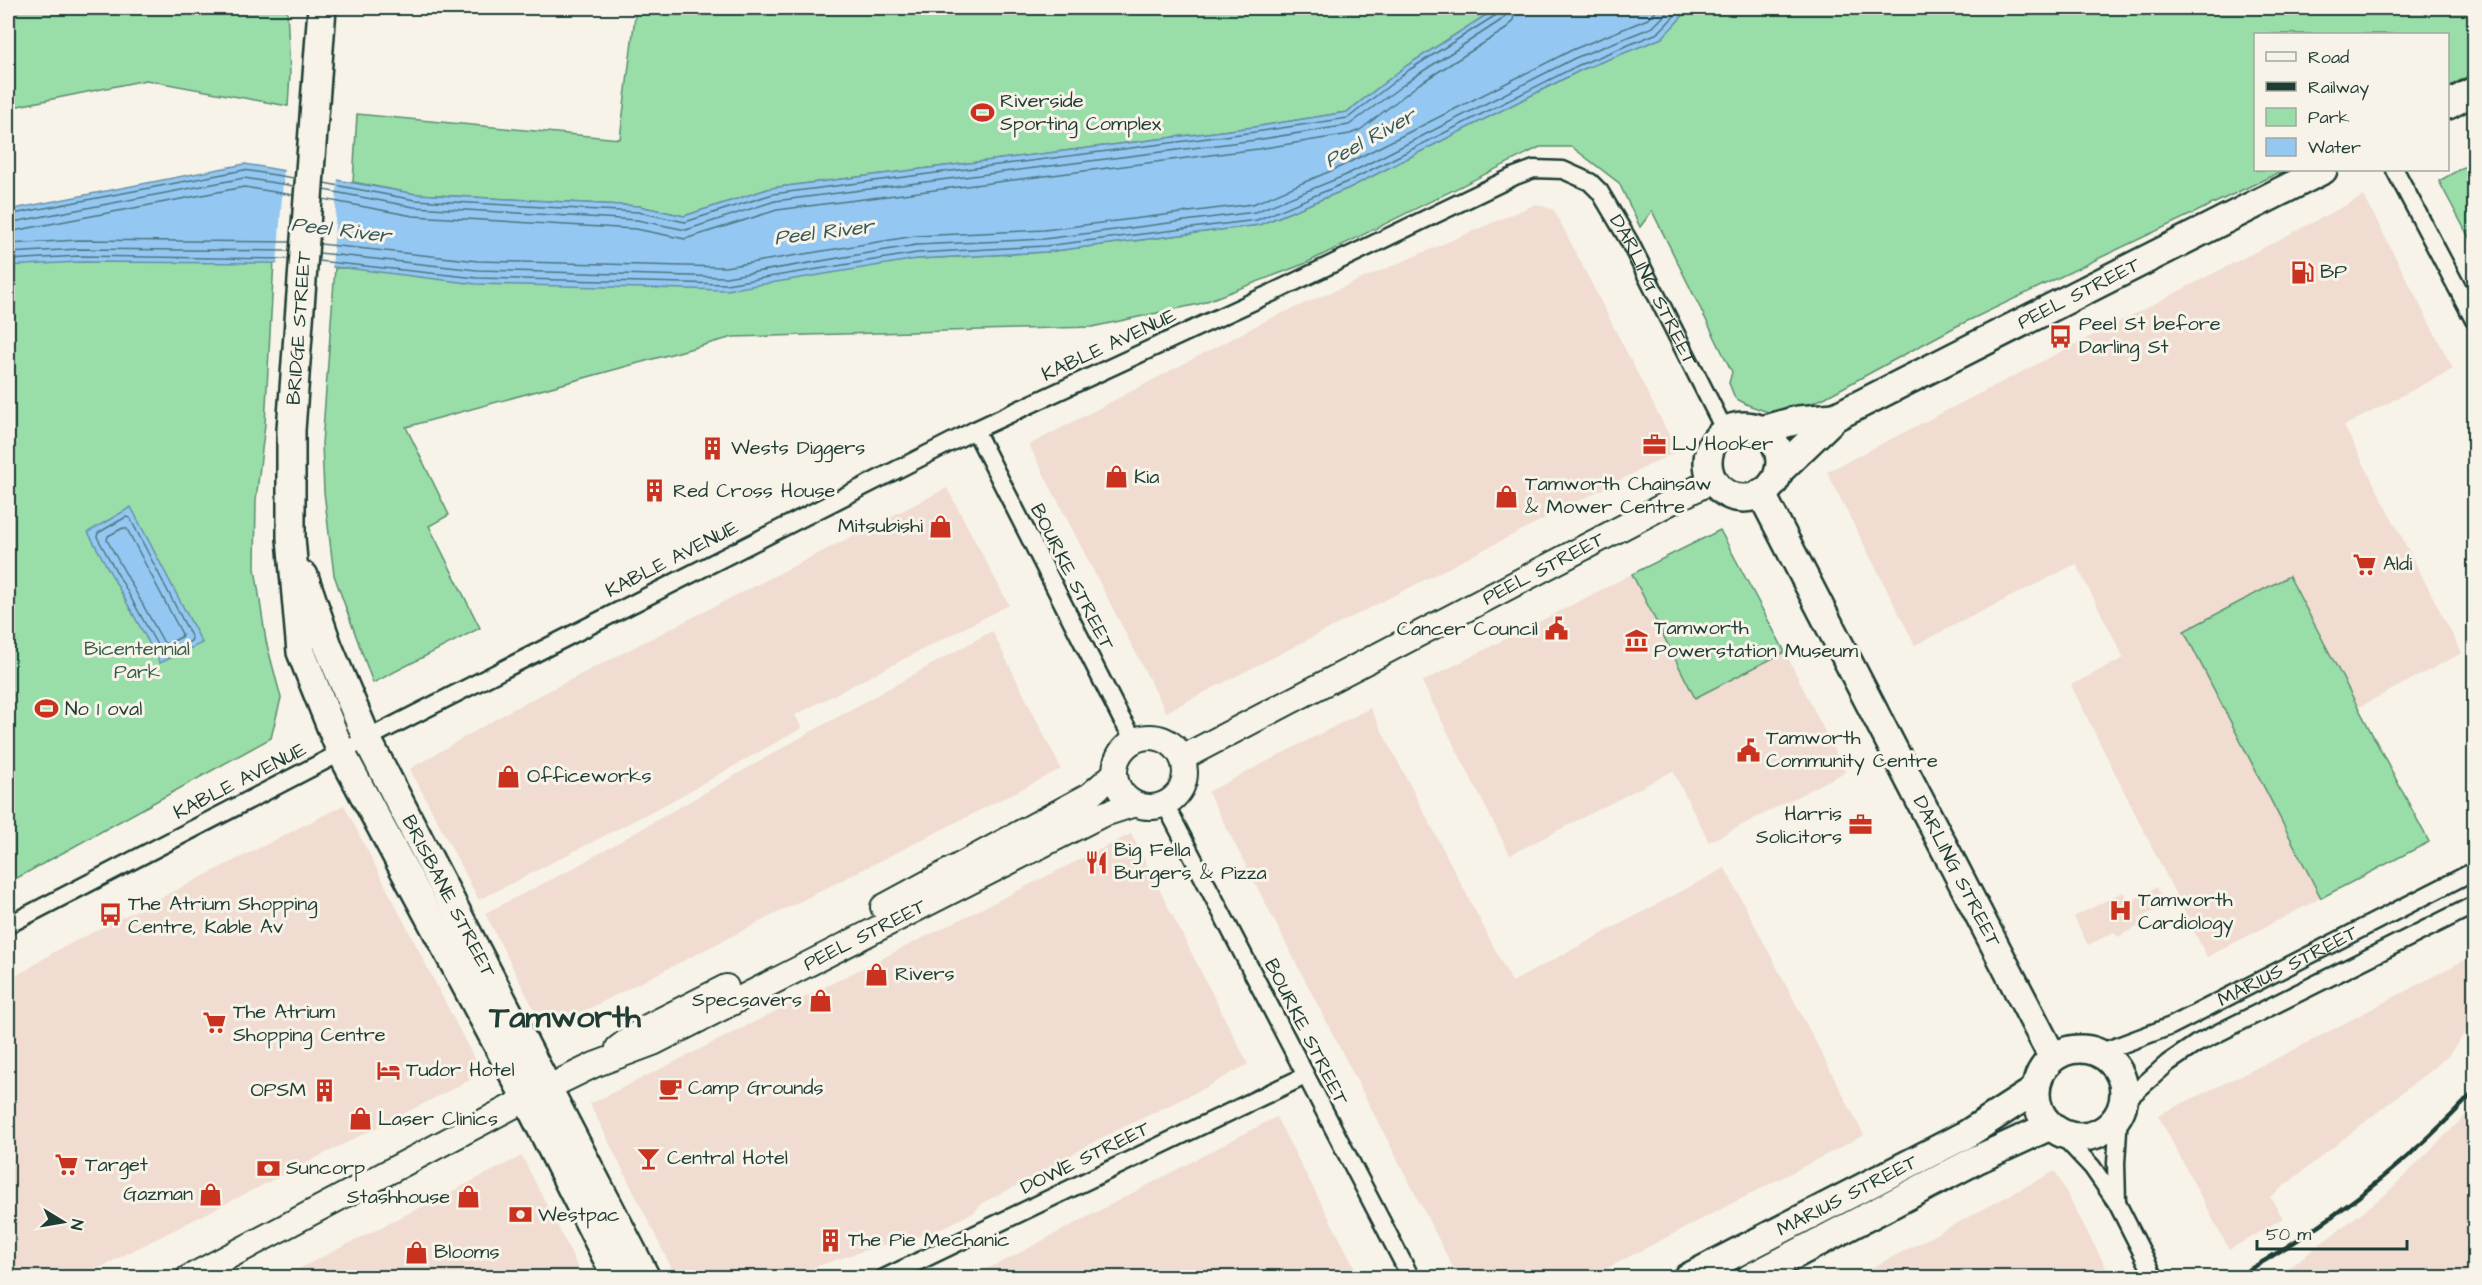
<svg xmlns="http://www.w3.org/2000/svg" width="2482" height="1285" viewBox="0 0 2482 1285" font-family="'Architects Daughter',sans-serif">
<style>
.built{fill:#f0dcd1}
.green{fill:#99dda9;stroke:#5c8d6e;stroke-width:1.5}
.water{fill:#94c8f2;stroke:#6590a6;stroke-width:1.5}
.pier{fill:#f7f3e8}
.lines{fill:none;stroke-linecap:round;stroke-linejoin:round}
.shore{stroke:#4e7580;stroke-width:1.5}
.minor-casing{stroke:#1f3d34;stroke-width:21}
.secondary-casing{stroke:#1f3d34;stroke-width:28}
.primary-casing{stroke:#1f3d34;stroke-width:32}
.minor{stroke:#f7f3e8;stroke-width:16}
.secondary{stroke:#f7f3e8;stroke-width:24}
.primary{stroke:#f7f3e8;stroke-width:27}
.rail{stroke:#1f3d34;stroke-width:4.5}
.labels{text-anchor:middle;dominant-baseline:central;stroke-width:6;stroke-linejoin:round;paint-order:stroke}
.poi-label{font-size:20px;fill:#1f3d34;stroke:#f7f3e8;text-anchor:start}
.street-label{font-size:20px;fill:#1f3d34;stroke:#f7f3e8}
.park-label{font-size:20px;fill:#375d4b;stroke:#f7f3e8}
.water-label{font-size:21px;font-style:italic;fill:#36595a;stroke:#f7f3e8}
.town-label{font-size:32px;font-weight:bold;fill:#1f3d34;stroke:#f7f3e8}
</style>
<rect width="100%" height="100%" fill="#f7f3e8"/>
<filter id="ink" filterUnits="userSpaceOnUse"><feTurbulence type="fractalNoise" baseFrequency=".0167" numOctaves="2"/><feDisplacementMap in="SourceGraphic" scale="12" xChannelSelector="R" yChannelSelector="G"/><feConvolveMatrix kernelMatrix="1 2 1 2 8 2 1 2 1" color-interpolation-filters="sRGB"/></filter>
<g filter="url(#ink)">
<!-- built -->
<g class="built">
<path d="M2364 196 2453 369 2344 426 2462 653 2359 707 2289 576 2184 631 2321 898 2207 957 2071 685 2124 658 2076 564 1915 645 1827 472Z"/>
<path d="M1536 204 1554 210 1677 451 1166 712 1029 445 1269 319Z"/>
<path d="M947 488 1009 605 795 715 802 728 668 803 479 900 410 769 513 709Z"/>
<path d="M1632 574 1695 698 1785 652 1845 772 1709 842 1673 771 1510 855 1422 682Z"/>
<path d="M992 631 1061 769 545 1031 485 913 570 870 807 734Z"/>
<path d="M1370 708 1512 982 1725 868 1864 1135 1590 1277H1458L1208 792Z"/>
<path d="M344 805 482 1074 81 1277H8V980L28 969 52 953Z"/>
<path d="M1131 834 1248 1064 1205 1088 1095 1141 1032 1178 984 1202 974 1212 935 1232 869 1249 809 1269 794 1277H676L590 1104Z"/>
<path d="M2156 887 2166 905 2138 919 2141 925 2118 937 2114 932 2088 945 2074 917 2123 892 2129 902Z"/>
<path d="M2474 955V1021L2447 1057 2270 1197 2283 1218 2229 1250 2158 1115 2288 1053Z"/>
<path d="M2474 1107V1277H2277L2386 1194Z"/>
<path d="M1276 1117 1360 1277H969L1010 1258Z"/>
<path d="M522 1156 583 1277H283L342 1247Z"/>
<path d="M2055 1171 2111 1277H1854L1910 1248Z"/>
</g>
<!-- green -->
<g class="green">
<path d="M8 8H287L290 74 288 106 146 80 8 108Z"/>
<path d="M636 8H1497L1406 66 1347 112 1254 127 771 188 684 216 639 206 415 194 353 182 357 114 620 139Z"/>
<path d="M1690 8H2474V73L2448 87V34H2256V170H2284L1955 327 1824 398 1787 413H1771L1748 405 1735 398 1729 383 1732 372 1652 211 1640 227 1619 183 1572 147H1540L1304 264 1199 304 1092 327 733 337 406 427 449 515 429 526 480 628 373 683 334 575 324 492 322 444 335 268 917 259 1046 252 1259 225 1349 188 1581 70 1661 38Z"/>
<path d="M2474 161V247L2439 181Z"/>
<path d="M275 242 265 424 256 500 255 568 266 641 281 698 271 738 8 883V248Z"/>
<path d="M1720 530 1785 652 1695 698 1632 574Z"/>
<path d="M2289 576 2429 842 2321 898 2184 631Z"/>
</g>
<!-- water -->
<g class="water">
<path d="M1497 8H1690L1662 38 1581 70 1349 188 1259 225 1046 252 917 259 727 290 476 284 347 268 269 263 78 262 8 266V210L245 164 416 194 639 206 684 216 771 188 1254 127 1347 112 1406 66Z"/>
<path d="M131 507 202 643 160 663 88 532Z"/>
</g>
<!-- pier -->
<path class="pier" d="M284 167 338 176 332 270 277 267Z"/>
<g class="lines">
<!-- shore -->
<g class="shore">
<path d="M324 183 415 200 638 212 685 222 773 194 1255 132 1348 118 1409 70 1496 15 1499 8"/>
<path d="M324 190 414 207 637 220 686 230 775 201 1256 140 1349 125 1414 77 1500 21 1505 16 1507 8"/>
<path d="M323 199 413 216 636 229 685 239 777 210 1258 149 1350 134 1360 130 1419 84 1506 29 1513 20 1516 8"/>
<path d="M8 215 244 170 294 178"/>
<path d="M8 223 244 178 294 186"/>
<path d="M8 232 244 187 293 195"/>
<path d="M8 244 79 240 290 242"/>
<path d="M320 244 478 261 725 267 915 236 1044 230 1253 204 1340 167 1572 50 1648 19 1659 8"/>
<path d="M8 253 79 249 289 251"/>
<path d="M319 253 477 270 726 277 916 245 1044 239 1255 212 1344 176 1575 58 1653 27 1672 8"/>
<path d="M8 260 79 256 289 259"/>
<path d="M318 261 477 278 726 284 917 253 1045 246 1257 220 1347 182 1579 65 1658 33 1682 8"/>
<path d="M126 517 130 518 192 638 191 641 164 654 161 652 97 537 98 533Z"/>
<path d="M123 528 127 529 182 634 181 637 168 644 164 643 107 540 108 536Z"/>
</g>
<defs>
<g id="minor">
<path d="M2395 170 2474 320"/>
<path d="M975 430 1121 718 1135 741"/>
<path d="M1165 804 1411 1278"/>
<path id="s1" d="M8 925 390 727 975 430 1278 290 1515 176 1534 169 1563 170 1590 182 1600 192 1629 241 1725 431"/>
<path id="s2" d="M2099 1053 2171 1026 2474 871"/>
<path d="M2124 1102 2168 1063 2196 1044 2474 905"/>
<path d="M2061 1134 2092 1167 2117 1203 2155 1278"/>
<path d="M2117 1203 2116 1163 2119 1114"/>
<path d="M884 1278 1305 1076"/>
</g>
<g id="secondary">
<circle cx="1150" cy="772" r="35"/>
<path id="s3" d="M1182 758 1713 480"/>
<path d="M883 907 1090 795 1114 774"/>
<path d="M618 1048 645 1028 726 987"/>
<path id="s4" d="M188 1278 549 1087 594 1065 653 1043 1101 815 1135 804"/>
</g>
<g id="primary">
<path d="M322 8 291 430V538L301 652 341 752 527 1100 617 1278"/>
<path d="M2448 105 2474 91"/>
<circle cx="1744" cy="462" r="36"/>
<path d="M1761 430 1798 420 1835 417"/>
<path id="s5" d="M1779 471 1835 417 2323 170"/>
<path id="s6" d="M1761 493 2053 1058"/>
<path id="s7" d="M304 576 328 646 367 739 646 1278"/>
<circle cx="2080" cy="1093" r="44"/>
<path id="s8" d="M1687 1278 1967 1134 2035 1090"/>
<path d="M1750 1278 1976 1160 2050 1126"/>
</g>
</defs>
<!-- minor casing -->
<use href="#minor" class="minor-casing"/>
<!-- secondary casing -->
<use href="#secondary" class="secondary-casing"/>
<!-- primary casing -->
<use href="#primary" class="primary-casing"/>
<!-- minor -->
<use href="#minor" class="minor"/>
<!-- secondary -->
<use href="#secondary" class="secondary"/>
<!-- primary -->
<use href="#primary" class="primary"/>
<!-- rail -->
<path class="rail" d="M2235 1278C2324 1228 2405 1166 2474 1092"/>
</g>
</g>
<!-- icons -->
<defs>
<symbol id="stadium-bare" viewBox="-9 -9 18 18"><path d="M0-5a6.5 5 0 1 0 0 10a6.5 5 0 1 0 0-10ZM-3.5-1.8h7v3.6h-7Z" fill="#c8321e" stroke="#f7f3e8" stroke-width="2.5" paint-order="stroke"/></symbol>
<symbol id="fuel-bare" viewBox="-9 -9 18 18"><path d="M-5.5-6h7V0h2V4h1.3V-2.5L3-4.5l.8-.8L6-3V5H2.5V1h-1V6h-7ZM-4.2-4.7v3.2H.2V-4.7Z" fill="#c8321e" stroke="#f7f3e8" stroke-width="2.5" paint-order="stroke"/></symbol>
<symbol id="bus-bare" viewBox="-9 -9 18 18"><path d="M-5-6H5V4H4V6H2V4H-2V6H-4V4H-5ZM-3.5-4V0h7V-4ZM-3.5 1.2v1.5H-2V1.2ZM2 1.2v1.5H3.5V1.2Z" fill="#c8321e" stroke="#f7f3e8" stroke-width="2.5" paint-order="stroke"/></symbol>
<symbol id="office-bare" viewBox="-9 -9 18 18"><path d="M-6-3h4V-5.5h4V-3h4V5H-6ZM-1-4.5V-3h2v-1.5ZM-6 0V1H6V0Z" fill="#c8321e" stroke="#f7f3e8" stroke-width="2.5" paint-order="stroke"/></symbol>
<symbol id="building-bare" viewBox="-9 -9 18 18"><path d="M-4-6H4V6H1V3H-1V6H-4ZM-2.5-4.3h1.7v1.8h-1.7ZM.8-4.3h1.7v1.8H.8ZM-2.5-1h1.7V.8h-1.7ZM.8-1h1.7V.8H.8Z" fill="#c8321e" stroke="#f7f3e8" stroke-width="2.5" paint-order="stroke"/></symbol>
<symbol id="shop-bare" viewBox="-9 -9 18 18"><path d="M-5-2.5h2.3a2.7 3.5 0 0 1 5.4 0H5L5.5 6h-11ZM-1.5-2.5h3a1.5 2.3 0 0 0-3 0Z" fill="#c8321e" stroke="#f7f3e8" stroke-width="2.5" paint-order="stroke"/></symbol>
<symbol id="supermarket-bare" viewBox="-9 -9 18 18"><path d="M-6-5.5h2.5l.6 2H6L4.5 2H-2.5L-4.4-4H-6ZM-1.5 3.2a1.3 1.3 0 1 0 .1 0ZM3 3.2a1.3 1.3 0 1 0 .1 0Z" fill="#c8321e" stroke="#f7f3e8" stroke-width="2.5" paint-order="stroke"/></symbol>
<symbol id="civic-bare" viewBox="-9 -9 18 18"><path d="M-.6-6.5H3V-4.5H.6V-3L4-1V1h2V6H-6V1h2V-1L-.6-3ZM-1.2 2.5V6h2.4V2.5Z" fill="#c8321e" stroke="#f7f3e8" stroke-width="2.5" paint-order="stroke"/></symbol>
<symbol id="museum-bare" viewBox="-9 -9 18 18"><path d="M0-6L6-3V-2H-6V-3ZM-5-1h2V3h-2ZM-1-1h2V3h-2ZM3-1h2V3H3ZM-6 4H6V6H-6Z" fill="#c8321e" stroke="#f7f3e8" stroke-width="2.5" paint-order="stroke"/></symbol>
<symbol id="restaurant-bare" viewBox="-9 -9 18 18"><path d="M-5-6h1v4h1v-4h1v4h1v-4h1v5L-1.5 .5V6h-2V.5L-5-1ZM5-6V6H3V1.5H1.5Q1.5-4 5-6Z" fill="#c8321e" stroke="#f7f3e8" stroke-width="2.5" paint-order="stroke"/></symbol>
<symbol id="hospital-bare" viewBox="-9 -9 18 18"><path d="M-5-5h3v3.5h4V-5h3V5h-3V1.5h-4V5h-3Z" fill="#c8321e" stroke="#f7f3e8" stroke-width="2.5" paint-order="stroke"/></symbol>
<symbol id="hotel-bare" viewBox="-9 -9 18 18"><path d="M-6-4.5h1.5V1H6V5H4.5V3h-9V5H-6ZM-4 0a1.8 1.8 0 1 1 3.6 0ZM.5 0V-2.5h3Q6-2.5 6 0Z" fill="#c8321e" stroke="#f7f3e8" stroke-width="2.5" paint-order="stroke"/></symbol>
<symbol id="cafe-bare" viewBox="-9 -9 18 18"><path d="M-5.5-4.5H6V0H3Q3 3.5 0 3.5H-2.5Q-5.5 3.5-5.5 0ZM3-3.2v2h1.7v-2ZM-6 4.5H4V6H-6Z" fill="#c8321e" stroke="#f7f3e8" stroke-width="2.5" paint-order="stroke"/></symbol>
<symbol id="bar-bare" viewBox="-9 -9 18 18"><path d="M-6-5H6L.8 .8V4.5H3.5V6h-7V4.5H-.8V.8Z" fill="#c8321e" stroke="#f7f3e8" stroke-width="2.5" paint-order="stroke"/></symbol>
<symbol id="bank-bare" viewBox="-9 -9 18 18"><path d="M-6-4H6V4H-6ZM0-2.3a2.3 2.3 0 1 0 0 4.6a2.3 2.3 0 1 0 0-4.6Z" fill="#c8321e" stroke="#f7f3e8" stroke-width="2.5" paint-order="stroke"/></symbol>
</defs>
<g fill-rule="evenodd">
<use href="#stadium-bare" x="966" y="96" width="33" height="33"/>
<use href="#fuel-bare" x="2286" y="256" width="33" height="33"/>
<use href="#bus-bare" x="2044" y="320" width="33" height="33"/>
<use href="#office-bare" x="1638" y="428" width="33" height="33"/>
<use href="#building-bare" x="696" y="432" width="33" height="33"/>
<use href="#shop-bare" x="1100" y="460" width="33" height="33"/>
<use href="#building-bare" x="638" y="474" width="33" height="33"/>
<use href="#shop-bare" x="1490" y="480" width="33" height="33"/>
<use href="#shop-bare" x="924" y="510" width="33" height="33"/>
<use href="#supermarket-bare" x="2348" y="548" width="33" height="33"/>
<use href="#civic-bare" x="1540" y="612" width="33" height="33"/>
<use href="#museum-bare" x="1620" y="624" width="33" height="33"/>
<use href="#stadium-bare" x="30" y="692" width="33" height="33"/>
<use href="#civic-bare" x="1732" y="734" width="33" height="33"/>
<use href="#shop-bare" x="492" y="760" width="33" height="33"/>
<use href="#office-bare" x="1844" y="808" width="33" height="33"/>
<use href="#restaurant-bare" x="1080" y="846" width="33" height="33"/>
<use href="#hospital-bare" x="2104" y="894" width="33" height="33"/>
<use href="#bus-bare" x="94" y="898" width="33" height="33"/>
<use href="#shop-bare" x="860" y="958" width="33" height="33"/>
<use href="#shop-bare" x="804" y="984" width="33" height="33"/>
<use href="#supermarket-bare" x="198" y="1006" width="33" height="33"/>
<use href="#hotel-bare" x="372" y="1054" width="33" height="33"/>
<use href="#cafe-bare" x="654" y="1072" width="33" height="33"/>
<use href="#building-bare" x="308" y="1074" width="33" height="33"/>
<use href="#shop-bare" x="344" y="1102" width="33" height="33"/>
<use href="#bar-bare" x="632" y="1142" width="33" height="33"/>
<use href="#supermarket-bare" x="50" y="1148" width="33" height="33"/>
<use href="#bank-bare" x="252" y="1152" width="33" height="33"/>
<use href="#shop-bare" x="194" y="1178" width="33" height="33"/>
<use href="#shop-bare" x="452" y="1180" width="33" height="33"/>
<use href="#bank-bare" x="504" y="1198" width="33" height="33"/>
<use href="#building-bare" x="814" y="1224" width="33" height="33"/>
<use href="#shop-bare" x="400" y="1236" width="33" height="33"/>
</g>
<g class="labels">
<!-- poi labels -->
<g class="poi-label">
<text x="1000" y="101">Riverside<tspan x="1000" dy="23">Sporting Complex</tspan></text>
<text x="2320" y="272">BP</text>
<text x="2079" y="324">Peel St before<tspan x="2079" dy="23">Darling St</tspan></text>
<text x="1672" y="444">LJ Hooker</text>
<text x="731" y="448">Wests Diggers</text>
<text x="1134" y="477">Kia</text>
<text x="1525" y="484">Tamworth Chainsaw<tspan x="1525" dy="23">&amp; Mower Centre</tspan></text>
<text x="673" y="491">Red Cross House</text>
<text x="923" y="526" text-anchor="end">Mitsubishi</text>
<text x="2383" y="564">Aldi</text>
<text x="1654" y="628">Tamworth<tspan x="1654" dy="23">Powerstation Museum</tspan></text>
<text x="1538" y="629" text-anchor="end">Cancer Council</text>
<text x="65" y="709">No 1 oval</text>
<text x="1766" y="738">Tamworth<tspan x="1766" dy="23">Community Centre</tspan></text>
<text x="527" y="776">Officeworks</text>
<text x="1842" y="814" text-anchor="end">Harris<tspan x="1842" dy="23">Solicitors</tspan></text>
<text x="1114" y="850">Big Fella<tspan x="1114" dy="23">Burgers &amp; Pizza</tspan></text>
<text x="2138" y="900">Tamworth<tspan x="2138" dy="23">Cardiology</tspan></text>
<text x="128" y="904">The Atrium Shopping<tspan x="128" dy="23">Centre, Kable Av</tspan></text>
<text x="895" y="974">Rivers</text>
<text x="802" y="1000" text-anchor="end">Specsavers</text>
<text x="233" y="1012">The Atrium<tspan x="233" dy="23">Shopping Centre</tspan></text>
<text x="406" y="1070">Tudor Hotel</text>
<text x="688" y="1088">Camp Grounds</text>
<text x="306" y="1090" text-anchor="end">OPSM</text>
<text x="378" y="1119">Laser Clinics</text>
<text x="667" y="1158">Central Hotel</text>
<text x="85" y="1165">Target</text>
<text x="286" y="1168">Suncorp</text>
<text x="193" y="1194" text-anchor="end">Gazman</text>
<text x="450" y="1197" text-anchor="end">Stashhouse</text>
<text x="538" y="1215">Westpac</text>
<text x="848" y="1240">The Pie Mechanic</text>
<text x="434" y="1252">Blooms</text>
</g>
<!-- street labels -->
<g class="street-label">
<text stroke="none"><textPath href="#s1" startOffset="1888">DARLING STREET</textPath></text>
<text stroke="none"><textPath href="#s5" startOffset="351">PEEL STREET</textPath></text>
<text transform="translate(299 328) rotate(-86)">BRIDGE STREET</text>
<text transform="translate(1109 345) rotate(-25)">KABLE AVENUE</text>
<text transform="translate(672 559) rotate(-27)">KABLE AVENUE</text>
<text stroke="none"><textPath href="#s3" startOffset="408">PEEL STREET</textPath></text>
<text transform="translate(1072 577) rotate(63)">BOURKE STREET</text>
<text transform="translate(240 781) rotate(-27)">KABLE AVENUE</text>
<text stroke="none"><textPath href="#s6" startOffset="426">DARLING STREET</textPath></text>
<text stroke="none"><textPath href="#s7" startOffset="352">BRISBANE STREET</textPath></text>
<text stroke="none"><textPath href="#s4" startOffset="759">PEEL STREET</textPath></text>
<text stroke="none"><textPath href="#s2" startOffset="208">MARIUS STREET</textPath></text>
<text transform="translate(1306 1032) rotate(63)">BOURKE STREET</text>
<text transform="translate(1085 1158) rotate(-26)">DOWE STREET</text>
<text stroke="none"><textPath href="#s8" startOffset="180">MARIUS STREET</textPath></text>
</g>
<!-- park labels -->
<g class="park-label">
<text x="137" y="649">Bicentennial<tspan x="137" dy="23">Park</tspan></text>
</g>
<!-- water labels -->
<g class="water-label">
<text transform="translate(1370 138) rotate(-29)">Peel River</text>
<text transform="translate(341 230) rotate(7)">Peel River</text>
<text transform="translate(824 232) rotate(-7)">Peel River</text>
</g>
<!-- town labels -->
<g class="town-label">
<text x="565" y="1017">Tamworth</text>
</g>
</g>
<!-- margin -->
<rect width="2482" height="1285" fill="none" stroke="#f7f3e8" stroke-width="30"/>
<rect x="15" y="15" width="2452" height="1255" fill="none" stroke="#1f3d34" stroke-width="2" filter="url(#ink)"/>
<!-- legend -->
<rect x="2254" y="33" width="195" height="138" fill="#f7f3e8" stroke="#a1aaa0" stroke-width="1.5"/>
<rect x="2266" y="52" width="30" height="9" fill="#f7f3e8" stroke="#a1aaa0" stroke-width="1.5"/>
<text x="2308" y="63" font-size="18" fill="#1f3d34">Road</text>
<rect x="2266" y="82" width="30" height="9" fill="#1f3d34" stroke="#a1aaa0" stroke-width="1.5"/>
<text x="2308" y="93" font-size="18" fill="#1f3d34">Railway</text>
<rect x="2266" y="108" width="30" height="18" fill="#99dda9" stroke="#a1aaa0" stroke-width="1.5"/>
<text x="2308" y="123" font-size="18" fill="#1f3d34">Park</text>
<rect x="2266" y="138" width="30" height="18" fill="#94c8f2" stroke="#a1aaa0" stroke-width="1.5"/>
<text x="2308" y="153" font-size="18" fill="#1f3d34">Water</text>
<!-- north arrow -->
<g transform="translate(63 1222) rotate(101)" stroke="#f7f3e8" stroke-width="4.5" paint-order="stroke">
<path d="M0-4.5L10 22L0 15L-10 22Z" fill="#1f3d34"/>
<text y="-9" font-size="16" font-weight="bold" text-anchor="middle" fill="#1f3d34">N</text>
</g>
<!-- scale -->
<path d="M2257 1240v9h150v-9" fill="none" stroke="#1f3d34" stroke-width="3"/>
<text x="2266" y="1240" font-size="18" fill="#1f3d34" stroke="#f7f3e8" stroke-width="4.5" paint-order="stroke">50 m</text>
</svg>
